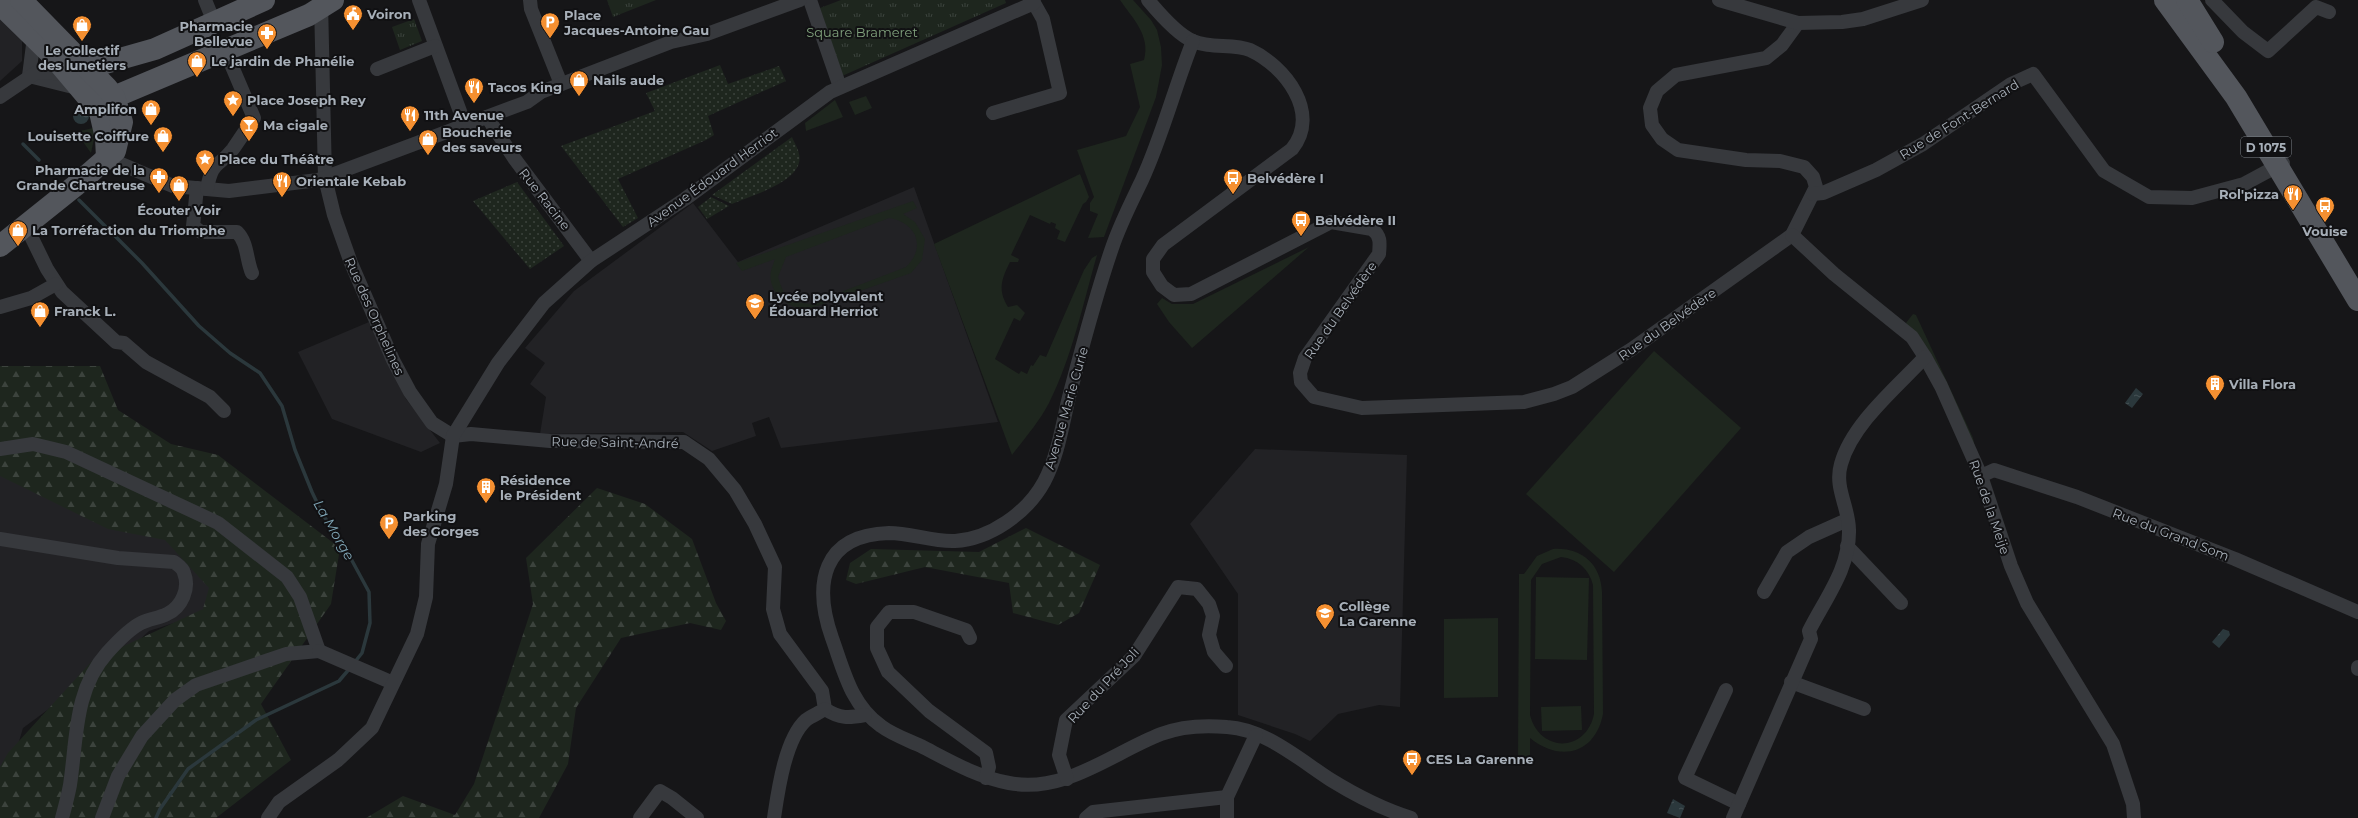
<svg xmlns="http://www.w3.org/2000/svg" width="2358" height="818" viewBox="0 0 2358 818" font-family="Montserrat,sans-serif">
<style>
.built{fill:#222225}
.grass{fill:#1e261e;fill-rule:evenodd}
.forest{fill:url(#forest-firs)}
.park{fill:url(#park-tufts)}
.garden{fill:url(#garden-dots)}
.water{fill:url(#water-ripples)}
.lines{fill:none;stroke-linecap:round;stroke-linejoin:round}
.stream{stroke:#2b383c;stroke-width:3.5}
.minor{stroke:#37393d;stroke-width:14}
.primary{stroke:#53565c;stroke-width:22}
.labels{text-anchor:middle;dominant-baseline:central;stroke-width:4;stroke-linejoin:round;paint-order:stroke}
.shield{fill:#111113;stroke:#7a8086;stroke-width:1}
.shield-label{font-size:12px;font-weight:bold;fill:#a7afb8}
.poi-label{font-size:13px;font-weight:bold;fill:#a7afb8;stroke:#111113;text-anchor:start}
.park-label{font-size:13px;fill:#82a37e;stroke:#111113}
.street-label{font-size:13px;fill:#a7afb8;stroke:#111113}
.water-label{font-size:14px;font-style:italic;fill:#7ea4b4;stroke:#111113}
</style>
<defs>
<pattern id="forest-firs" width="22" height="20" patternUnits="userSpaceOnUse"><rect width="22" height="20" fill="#1e261e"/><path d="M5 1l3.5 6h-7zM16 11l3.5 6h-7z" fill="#3c433d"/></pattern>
<pattern id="park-tufts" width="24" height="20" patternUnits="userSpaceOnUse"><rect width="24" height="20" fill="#1e261e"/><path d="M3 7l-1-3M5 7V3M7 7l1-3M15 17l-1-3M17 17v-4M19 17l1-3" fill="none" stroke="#3c433d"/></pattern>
<pattern id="garden-dots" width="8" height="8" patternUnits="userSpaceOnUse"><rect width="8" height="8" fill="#1e261e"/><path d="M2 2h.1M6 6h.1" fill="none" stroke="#3c433d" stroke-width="1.8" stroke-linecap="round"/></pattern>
<pattern id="water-ripples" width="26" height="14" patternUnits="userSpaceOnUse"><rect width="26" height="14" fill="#2b383c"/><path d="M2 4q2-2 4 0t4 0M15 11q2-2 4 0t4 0" fill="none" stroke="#475256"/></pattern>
</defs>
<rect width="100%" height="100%" fill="#161618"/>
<!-- built -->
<g class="built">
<path d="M0 15 22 39V61L0 81Z"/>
<path d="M914 187 998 422 781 448 769 417 752 423 756 436 712 451 683 432 540 434 546 397 530 384 545 363 525 348 574 291 693 203 738 262Z"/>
<path d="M369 322 406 399 440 443 421 452 332 419 298 352Z"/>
<path d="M0 434 42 436 221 586 205 613 149 631 107 671 69 694 23 728 9 775 0 779Z"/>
<path d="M1255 449 1407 455 1400 707 1379 705 1338 714 1310 741 1295 734 1238 715V594L1190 524Z"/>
</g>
<!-- grass -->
<g class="grass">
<path d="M1120 0H1133L1151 20 1157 30 1161 47 1162 65 1156 97 1104 237 1088 238 1098 214 1090 211V203L1094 197 1077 150 1126 136 1140 107 1130 64 1144 60C1151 35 1132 18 1120 0Z"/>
<path d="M866 96 872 108 855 115 849 102Z"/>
<path d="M835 100 843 117 806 131 805 123Z"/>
<path d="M93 128 94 139 91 153 76 132Z"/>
<path d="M1080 174 1089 197 1086 202 1083 204 1065 242 1057 239 1060 231 1055 228 1056 224 1051 222 1050 224 1030 215 1011 255 1019 259 1018 262H1010C1002 278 997 290 1008 307L1017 305 1025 313 1020 321 1014 318 995 359 1019 374 1021 371 1027 374 1031 365 1033 366 1040 355 1046 357 1084 270 1092 258 1097 255C1083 304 1072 357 1049 403 1039 422 1025 438 1012 455L934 244Z"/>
<path d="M913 201 917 208 903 214 915 222 925 239 922 260 911 273 806 310C788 308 767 292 771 271 772 267 774 262 775 259L742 271 736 263ZM889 218C916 222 927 247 906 267L810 304C789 302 784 297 778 277L786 257Z"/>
<path d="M1309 247 1192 348 1169 322 1157 304 1162 298 1172 304H1193Z"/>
<path d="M1913 314 1916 315 1973 438 1975 448 1931 357 1906 323Z"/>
<path d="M1654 351 1741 428 1614 572 1526 494Z"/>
<path d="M1553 549C1581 547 1601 564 1602 592L1603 714C1595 755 1559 762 1530 738V761H1518L1519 574H1524L1537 556ZM1561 557C1578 559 1589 569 1593 585L1594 714C1586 753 1540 753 1530 715L1531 580 1542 564Z"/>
<path d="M1536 577 1589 578 1587 660 1535 659Z"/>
<path d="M1498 618V697L1444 698V619Z"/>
<path d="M1581 706 1582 730 1542 731 1541 707Z"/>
</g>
<!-- forest -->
<g class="forest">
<path d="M0 366H100L118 410 171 444 218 455 340 548 331 604 261 704 291 760 216 818H0V767L8 753 92 661 203 609 209 588 165 540 108 529 0 476Z"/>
<path d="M597 488 645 504 692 539 716 603 726 621 721 630 690 623 621 638 576 708 568 764 539 818H366L403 796 455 815 474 784 533 604 526 558Z"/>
<path d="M1026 528 1100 565 1079 613 1058 625 1013 613 1009 583 925 567 856 584 846 580 850 563 871 549 979 552Z"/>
</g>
<!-- park -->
<g class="park">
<path d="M607 0H656L613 17Z"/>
<path d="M841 0H1005L1006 3 842 76 820 8Z"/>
<path d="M414 19 422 41 400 50 392 27Z"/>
</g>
<!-- garden -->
<g class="garden">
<path d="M720 65 728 84 779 66 786 81 708 116 714 135 706 140 618 179 638 218 623 227 561 146 655 111 646 93Z"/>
<path d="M792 137C794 142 798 148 799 154 806 181 750 196 732 204L712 195Z"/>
<path d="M517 182 564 246 530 269 473 201Z"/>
<path d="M711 197 729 206 707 219 698 207Z"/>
</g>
<!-- water -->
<g class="water">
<circle cx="81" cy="116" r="8"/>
<path d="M2136 388 2143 394 2132 408 2125 403Z"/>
<path d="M2223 629 2229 631 2230 635 2219 648 2212 642Z"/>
<path d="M1673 799 1685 806 1680 818 1667 813Z"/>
</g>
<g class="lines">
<!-- stream -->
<g class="stream">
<path d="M23 144 39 160"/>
<path d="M79 200 142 263 199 326 230 353 260 373 282 406 295 450 312 492 323 515 343 544 369 592 370 623 362 653 354 663"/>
<path d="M156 818 160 809 188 769 256 720 339 681 350 668"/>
</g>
<!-- minor -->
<g class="minor">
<path d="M205 0 214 22"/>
<path d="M419 0 465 125"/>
<path d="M530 0 531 9 561 84"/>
<path d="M810 0 840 87"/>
<path d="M1148 0C1158 12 1178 35 1193 41 1210 49 1234 43 1250 50 1285 66 1321 113 1292 149L1163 245 1153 259V272L1162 286 1174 295 1191 294 1331 222 1372 229C1381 236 1380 243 1379 254L1305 358 1300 373 1301 382 1314 397 1362 408 1524 402 1554 394 1572 387 1632 349 1792 235 1816 187 1813 177 1804 167 1780 161 1746 160 1678 150 1662 139 1652 125 1650 108 1657 91 1676 75 1766 58 1782 45 1798 23"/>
<path d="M1719 0 1798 23 1842 22 1863 19 1922 0"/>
<path d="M2212 0 2243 32 2268 51 2316 7 2329 12"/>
<path d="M321 2 325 178 334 215 351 263 393 360 410 392 432 423 453 436"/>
<path d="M1193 41C1175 86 1162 137 1142 180 1131 203 1120 224 1112 248 1095 297 1082 348 1069 397 1062 426 1058 456 1044 482 1027 513 990 539 955 541 932 542 911 533 889 533 822 535 813 584 832 638 844 671 851 705 881 726 893 735 908 740 921 746 950 761 977 777 1009 783 1065 794 1112 753 1161 734 1182 726 1205 725 1227 727 1265 729 1300 760 1331 780 1357 796 1382 809 1411 818"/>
<path d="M377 69 435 46"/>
<path d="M29 76 34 37"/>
<path d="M33 77 81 89"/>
<path d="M0 97 37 72 69 74"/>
<path d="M993 113 1060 93 1043 19 1034 3"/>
<path d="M487 117 514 158 591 261"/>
<path d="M107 158 173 186 229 191 318 180 527 102 541 92 671 42 707 34 800 0"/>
<path d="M197 188 193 226 201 232H237C248 243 246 259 252 273"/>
<path d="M207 189C212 160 218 168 233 149 240 139 247 128 254 118L225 50"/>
<path d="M1813 194 1823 193 1876 170 1923 144 2011 84 2033 74 2104 171 2149 197 2192 198 2244 184 2283 163"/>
<path d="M26 226 47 269 62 292 116 342 124 343 146 362 210 397 224 411"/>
<path d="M1792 235 1834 274 1912 337 1925 357 1941 386 1981 476 2011 566 2027 603 2113 744 2133 804 2134 818"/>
<path d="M0 307 31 298 56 284"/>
<path d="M453 436 471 434 550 441 684 442 709 459 735 490 755 524 775 567 773 609 780 634 822 691 825 709C840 719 849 718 865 715"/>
<path d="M0 449 33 444 66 452 218 523 287 577 300 597 319 651 286 654 196 685 175 700 142 736 118 776 102 818"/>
<path d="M1981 476 1994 470 2077 497 2235 559 2358 612"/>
<path d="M0 539 118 558 174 562C178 565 183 568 184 573 190 588 182 607 167 614 159 618 149 619 141 623 129 629 116 643 107 653 74 690 77 739 70 785 68 796 65 807 62 818"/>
<path d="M1847 546 1901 603"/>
<path d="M1764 592 1787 552 1809 537 1847 520"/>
<path d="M970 638 966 630 914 612H889L877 627V648L888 672 929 711 986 753 989 767 986 778"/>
<path d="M319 651 393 683"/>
<path d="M2358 667V669"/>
<path d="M1791 682 1864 709"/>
<path d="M1726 690 1685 778 1739 804"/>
<path d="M1067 779 1059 755 1066 720 1134 656 1178 587 1197 589 1209 604 1213 616 1209 635 1214 652 1226 666"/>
<path d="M268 818 279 802 338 760 372 728 417 634 426 597 428 544 446 484 453 436 498 363 544 303 591 261 685 199 830 92 1034 3 1033 0"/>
<path d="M640 818 660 791 672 798 697 818"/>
<path d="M774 818C778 791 785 739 806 720 811 716 819 713 825 709"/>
<path d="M1086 818 1093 812 1227 797"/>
<path d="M1227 818V797L1256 735"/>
<path d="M1733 818 1811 639 1809 631C1825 599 1850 568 1849 530 1849 507 1834 488 1841 464 1852 424 1896 388 1925 357"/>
</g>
<!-- primary -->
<g class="primary">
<path d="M2165 0 2236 97 2358 300"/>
<path d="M2187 0 2213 42"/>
<path d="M0 4 52 55 100 112 106 138 107 158"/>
<path d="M88 68 155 49 264 0"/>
<path d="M114 97 309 15 333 0"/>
<path d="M0 246 75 186 115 151 122 122 114 97 107 88 21 0"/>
</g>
</g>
<!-- icons -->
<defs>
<symbol id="civic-pin" viewBox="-11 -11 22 30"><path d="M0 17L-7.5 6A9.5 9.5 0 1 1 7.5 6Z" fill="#f59031" stroke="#111113"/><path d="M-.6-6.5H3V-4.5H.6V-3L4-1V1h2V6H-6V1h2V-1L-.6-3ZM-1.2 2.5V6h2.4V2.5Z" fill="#fff"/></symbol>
<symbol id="parking-pin" viewBox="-11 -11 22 30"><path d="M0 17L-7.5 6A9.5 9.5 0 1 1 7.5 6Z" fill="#f59031" stroke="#111113"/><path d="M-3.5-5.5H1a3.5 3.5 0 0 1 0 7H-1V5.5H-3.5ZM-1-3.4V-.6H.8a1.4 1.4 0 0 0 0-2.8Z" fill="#fff"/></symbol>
<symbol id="shop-pin" viewBox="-11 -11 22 30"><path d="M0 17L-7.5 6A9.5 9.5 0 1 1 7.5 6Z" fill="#f59031" stroke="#111113"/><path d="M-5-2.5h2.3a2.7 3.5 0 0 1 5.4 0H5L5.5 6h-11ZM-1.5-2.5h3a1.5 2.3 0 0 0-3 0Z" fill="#fff"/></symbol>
<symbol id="pharmacy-pin" viewBox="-11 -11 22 30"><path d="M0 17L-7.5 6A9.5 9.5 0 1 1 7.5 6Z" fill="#f59031" stroke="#111113"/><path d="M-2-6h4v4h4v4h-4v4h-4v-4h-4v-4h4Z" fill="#fff"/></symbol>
<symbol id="restaurant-pin" viewBox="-11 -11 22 30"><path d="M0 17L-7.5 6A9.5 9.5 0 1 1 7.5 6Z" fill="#f59031" stroke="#111113"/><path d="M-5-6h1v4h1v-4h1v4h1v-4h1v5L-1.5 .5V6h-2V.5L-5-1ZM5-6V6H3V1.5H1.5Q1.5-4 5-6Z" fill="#fff"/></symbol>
<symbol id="sight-pin" viewBox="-11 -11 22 30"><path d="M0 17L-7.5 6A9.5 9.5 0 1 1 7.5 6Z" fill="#f59031" stroke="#111113"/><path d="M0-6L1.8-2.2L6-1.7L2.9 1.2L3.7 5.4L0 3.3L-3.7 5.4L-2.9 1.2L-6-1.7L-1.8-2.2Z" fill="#fff"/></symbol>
<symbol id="bar-pin" viewBox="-11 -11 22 30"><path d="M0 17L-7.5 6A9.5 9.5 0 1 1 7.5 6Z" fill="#f59031" stroke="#111113"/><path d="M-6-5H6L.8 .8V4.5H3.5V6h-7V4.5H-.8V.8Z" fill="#fff"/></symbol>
<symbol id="bus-pin" viewBox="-11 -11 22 30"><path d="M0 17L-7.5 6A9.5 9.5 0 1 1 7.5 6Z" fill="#f59031" stroke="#111113"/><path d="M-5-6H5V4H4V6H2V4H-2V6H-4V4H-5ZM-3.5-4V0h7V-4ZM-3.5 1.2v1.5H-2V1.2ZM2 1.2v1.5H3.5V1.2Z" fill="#fff"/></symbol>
<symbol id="school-pin" viewBox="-11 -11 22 30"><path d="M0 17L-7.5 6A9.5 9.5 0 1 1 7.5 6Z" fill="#f59031" stroke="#111113"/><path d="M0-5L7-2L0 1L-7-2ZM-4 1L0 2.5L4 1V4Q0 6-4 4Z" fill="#fff"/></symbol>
<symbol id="building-pin" viewBox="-11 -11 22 30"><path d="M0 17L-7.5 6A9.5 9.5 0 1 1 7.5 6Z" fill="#f59031" stroke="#111113"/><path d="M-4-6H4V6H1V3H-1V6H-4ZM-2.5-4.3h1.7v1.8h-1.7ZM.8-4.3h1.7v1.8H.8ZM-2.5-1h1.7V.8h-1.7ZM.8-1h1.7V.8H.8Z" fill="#fff"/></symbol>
</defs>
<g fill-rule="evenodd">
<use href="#civic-pin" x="342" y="3" width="22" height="30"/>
<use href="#parking-pin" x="539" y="11" width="22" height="30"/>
<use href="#shop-pin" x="71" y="14" width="22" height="30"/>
<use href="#pharmacy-pin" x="256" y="22" width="22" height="30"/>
<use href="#shop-pin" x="186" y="50" width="22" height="30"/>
<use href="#shop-pin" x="568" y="69" width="22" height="30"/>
<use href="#restaurant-pin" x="463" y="76" width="22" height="30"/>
<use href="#sight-pin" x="222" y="89" width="22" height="30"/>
<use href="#shop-pin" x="140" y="98" width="22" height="30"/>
<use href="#restaurant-pin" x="399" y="104" width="22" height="30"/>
<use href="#bar-pin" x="238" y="114" width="22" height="30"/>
<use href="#shop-pin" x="152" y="125" width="22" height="30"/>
<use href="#shop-pin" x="417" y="128" width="22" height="30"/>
<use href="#sight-pin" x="194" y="148" width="22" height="30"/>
<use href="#pharmacy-pin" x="148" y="166" width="22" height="30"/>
<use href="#bus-pin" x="1222" y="167" width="22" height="30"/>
<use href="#restaurant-pin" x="271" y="170" width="22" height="30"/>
<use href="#shop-pin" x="168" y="174" width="22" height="30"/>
<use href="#restaurant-pin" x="2282" y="183" width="22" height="30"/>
<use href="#bus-pin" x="2314" y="195" width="22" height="30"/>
<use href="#bus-pin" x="1290" y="209" width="22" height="30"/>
<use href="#shop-pin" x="7" y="219" width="22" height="30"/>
<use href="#school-pin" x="744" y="292" width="22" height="30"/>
<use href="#shop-pin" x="29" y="300" width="22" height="30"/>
<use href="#building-pin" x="2204" y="373" width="22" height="30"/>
<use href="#building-pin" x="475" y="476" width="22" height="30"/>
<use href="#parking-pin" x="378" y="512" width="22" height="30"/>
<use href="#school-pin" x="1314" y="602" width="22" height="30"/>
<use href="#bus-pin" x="1401" y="748" width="22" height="30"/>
</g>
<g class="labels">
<!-- shield labels -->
<rect class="shield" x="2241" y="137" width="50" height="20" rx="3"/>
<g class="shield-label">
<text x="2266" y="147">D 1075</text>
</g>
<!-- poi labels -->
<g class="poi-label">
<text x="367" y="14">Voiron</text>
<text x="564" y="15">Place<tspan x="564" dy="15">Jacques-Antoine Gau</tspan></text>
<text x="253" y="26" text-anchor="end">Pharmacie<tspan x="253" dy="15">Bellevue</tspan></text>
<text x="82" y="50" text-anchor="middle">Le collectif<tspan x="82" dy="15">des lunetiers</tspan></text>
<text x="211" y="61">Le jardin de Phanélie</text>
<text x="593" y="80">Nails aude</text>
<text x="488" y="87">Tacos King</text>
<text x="247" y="100">Place Joseph Rey</text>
<text x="137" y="109" text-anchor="end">Amplifon</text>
<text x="424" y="115">11th Avenue</text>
<text x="263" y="125">Ma cigale</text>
<text x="442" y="132">Boucherie<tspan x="442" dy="15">des saveurs</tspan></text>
<text x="149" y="136" text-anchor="end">Louisette Coiffure</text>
<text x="219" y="159">Place du Théâtre</text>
<text x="145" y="170" text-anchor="end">Pharmacie de la<tspan x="145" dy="15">Grande Chartreuse</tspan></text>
<text x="1247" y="178">Belvédère I</text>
<text x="296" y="181">Orientale Kebab</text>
<text x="2279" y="194" text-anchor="end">Rol'pizza</text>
<text x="179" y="210" text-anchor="middle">Écouter Voir</text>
<text x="1315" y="220">Belvédère II</text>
<text x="32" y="230">La Torréfaction du Triomphe</text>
<text x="2325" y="231" text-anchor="middle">Vouise</text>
<text x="769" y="296">Lycée polyvalent<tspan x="769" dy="15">Édouard Herriot</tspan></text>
<text x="54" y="311">Franck L.</text>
<text x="2229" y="384">Villa Flora</text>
<text x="500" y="480">Résidence<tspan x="500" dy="15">le Président</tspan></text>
<text x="403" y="516">Parking<tspan x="403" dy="15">des Gorges</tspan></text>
<text x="1339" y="606">Collège<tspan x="1339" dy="15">La Garenne</tspan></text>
<text x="1426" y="759">CES La Garenne</text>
</g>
<!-- park labels -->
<g class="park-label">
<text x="862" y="32">Square Brameret</text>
</g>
<!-- street labels -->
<g class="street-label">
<text transform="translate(1959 119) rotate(-32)">Rue de Font-Bernard</text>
<text transform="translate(712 177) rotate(-36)">Avenue Édouard Herriot</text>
<text transform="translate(545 199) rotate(52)">Rue Racine</text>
<text transform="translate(1340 310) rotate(-55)">Rue du Belvédère</text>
<text transform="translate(375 316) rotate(66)">Rue des Orphelines</text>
<text transform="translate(1667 324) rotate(-35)">Rue du Belvédère</text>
<text transform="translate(1066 408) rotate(-74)">Avenue Marie Curie</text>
<text transform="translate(615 442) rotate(1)">Rue de Saint-André</text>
<text transform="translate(1990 507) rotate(71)">Rue de la Meije</text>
<text transform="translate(2171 534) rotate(21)">Rue du Grand Som</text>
<text transform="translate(1103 685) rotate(-47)">Rue du Pré Joli</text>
</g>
<!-- water labels -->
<g class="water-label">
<text transform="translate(334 530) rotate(60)">La Morge</text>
</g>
</g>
</svg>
